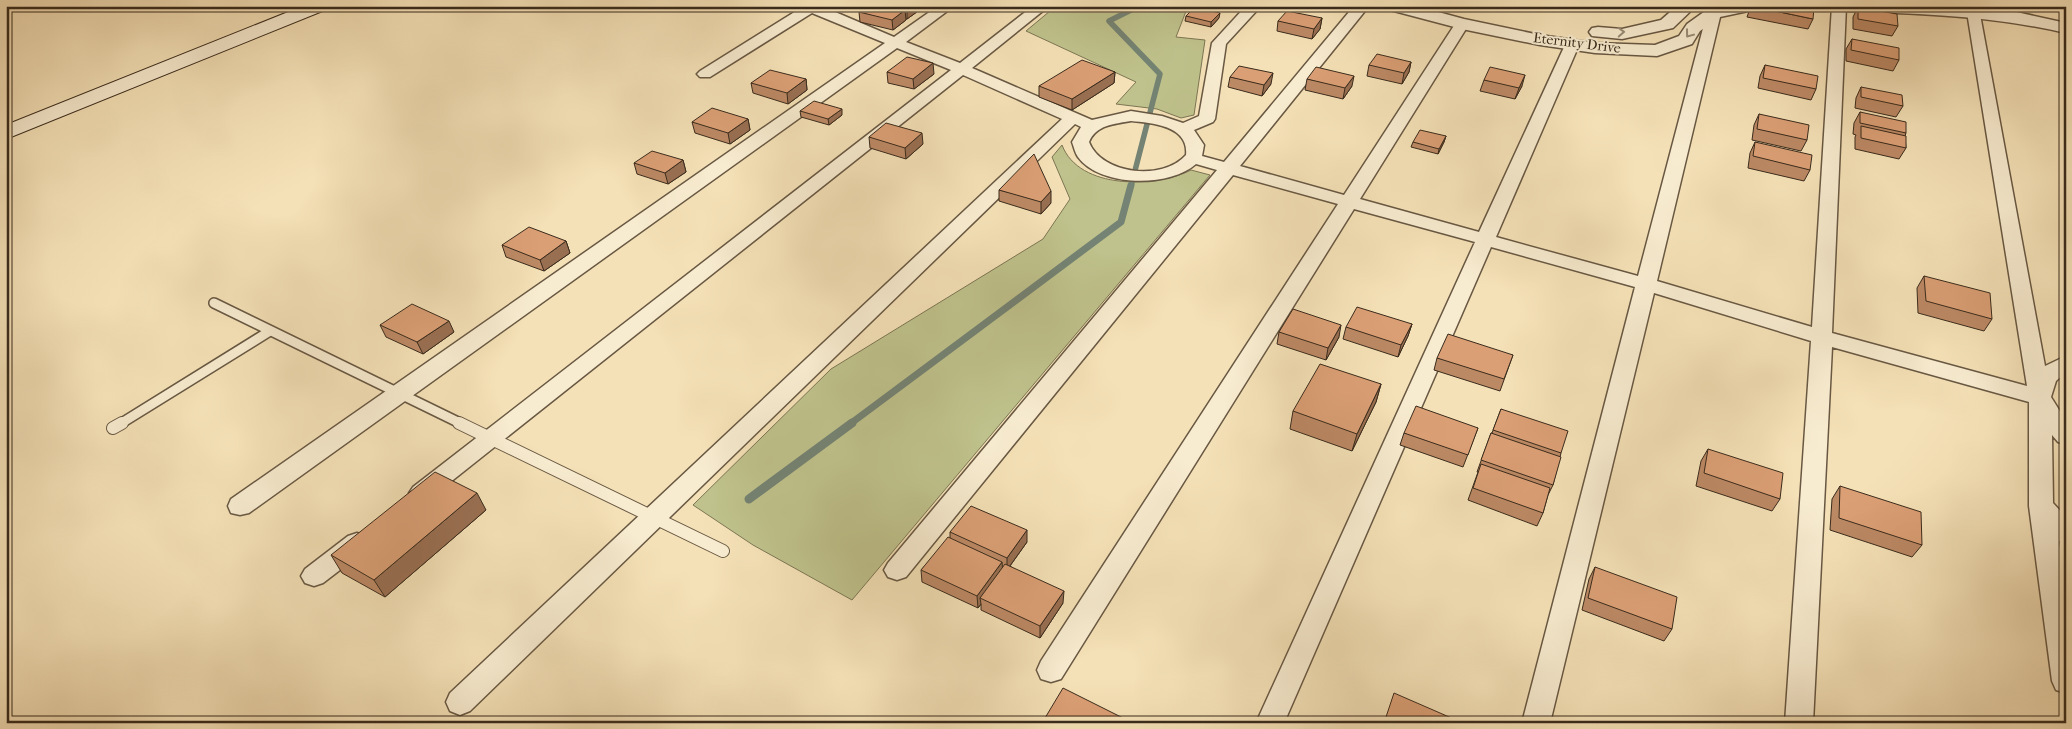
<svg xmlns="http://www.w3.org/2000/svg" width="2072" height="729" viewBox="0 0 2072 729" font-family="'IM FELL French Canon',serif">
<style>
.green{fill:#bfc28c;stroke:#7c7654}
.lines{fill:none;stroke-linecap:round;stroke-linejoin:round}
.stream-far2{stroke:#748373;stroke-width:5.5}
.stream-far1{stroke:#748373;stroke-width:7}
.stream{stroke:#748373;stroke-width:9}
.service-far1-casing{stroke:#685843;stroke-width:12}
.service-casing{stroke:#685843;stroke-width:14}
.minor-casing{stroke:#685843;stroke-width:3}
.tertiary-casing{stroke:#685843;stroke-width:3}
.secondary-casing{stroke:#392b1c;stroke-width:2}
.service-far1{stroke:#f8ecd0;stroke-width:9}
.service{stroke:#f8ecd0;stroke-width:12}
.minor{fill:#f8ecd0;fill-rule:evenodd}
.tertiary{fill:#f8ecd0;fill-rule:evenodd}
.secondary{fill:#f8ecd0;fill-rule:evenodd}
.wall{fill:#bc8965;stroke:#392b1c}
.shaded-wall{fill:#996f52;stroke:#392b1c}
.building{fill:#db9f75;stroke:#392b1c}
.oneway{stroke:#988c76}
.labels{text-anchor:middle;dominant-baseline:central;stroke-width:4;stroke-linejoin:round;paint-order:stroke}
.far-street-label{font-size:14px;fill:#392b1c;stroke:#f8ecd0}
</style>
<rect width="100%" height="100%" fill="#f5e1b7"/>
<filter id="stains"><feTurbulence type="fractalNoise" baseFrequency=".004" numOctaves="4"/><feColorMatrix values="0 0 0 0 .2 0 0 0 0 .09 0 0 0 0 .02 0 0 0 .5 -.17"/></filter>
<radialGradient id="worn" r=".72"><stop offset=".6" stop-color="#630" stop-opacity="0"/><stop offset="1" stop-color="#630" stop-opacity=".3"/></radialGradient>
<!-- green -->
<g class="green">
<path d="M1056 6H1188L1176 37 1205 40 1194 115 1181 118 1157 109 1116 104 1136 82 1026 31Z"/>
<path d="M1062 145C1079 190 1156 188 1191 170L1210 175 852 600 753 545 693 505 831 369 1043 239 1070 199 1052 157Z"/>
</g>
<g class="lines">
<!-- stream-far2 -->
<path class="stream-far2" d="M1131 186 1160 74 1109 21 1139 6"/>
<!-- stream-far1 -->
<path class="stream-far1" d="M850 424 1121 222 1131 185"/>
<!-- stream -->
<path class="stream" d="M749 499 852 423"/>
<defs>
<g id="service-far1">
<path d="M214 303 462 424"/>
<path d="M120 424 270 331"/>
</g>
<g id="service">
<path d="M459 423 723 551"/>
<path d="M113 428 122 423"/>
</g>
<g id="minor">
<path d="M799 6H821L894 37 938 6H954L906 42 960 63 1033 6H1049L972 68 1092 120 1131 111 1162 116 1183 123 1199 116 1212 43 1246 6H1261L1226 44 1215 119 1213 122 1194 130 1204 145 1202 156 1224 162 1354 6H1369L1240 166 1344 195 1457 21H1467L1469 24 1360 199 1479 232 1565 45 1567 42H1577L1579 45 1496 237 1638 276 1707 13 1709 10H1719L1721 13 1657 281 1812 327 1832 6H1846L1832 333 2027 386 1967 12 1974 8 1979 9 2045 366 2066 356V372L2056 381 2051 397 2066 421V444L2058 442 2052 435 2053 503 2066 517V544L2059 541 2066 588V693L2056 690 2052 681 2029 506V402L1832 347 1813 723H1785L1811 341 1654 293 1550 723H1522L1635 287 1491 247 1284 723H1256L1475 242 1354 209 1061 679 1051 682 1041 679 1037 670 1041 661 1338 204 1233 175 906 577 897 580 888 577 884 570 888 563 1217 170 1196 164C1169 188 1100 187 1078 157 1075 153 1074 147 1072 142L1081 127 1075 124 470 711 460 715 450 711 446 702 450 693 1062 119 963 75 429 499 421 502 413 499 409 493 413 487 951 70 897 48 249 513 240 515 231 513 228 506 231 499 885 43 812 13 710 77H700L697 74 700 71 801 8ZM1131 121C1153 123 1189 126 1186 155 1163 181 1102 175 1089 142 1096 125 1114 124 1131 121Z"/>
<path d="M357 533 366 536 369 543 366 550 323 583 314 586 305 583 301 576 305 569 348 536Z"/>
</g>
<g id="tertiary">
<path d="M1388 6H1416L1464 19 1540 35 1595 43 1655 45 1679 36 1687 24 1708 9 1722 6H1755L1753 10 1720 17 1700 31 1692 44 1657 56 1595 53 1540 45 1462 29 1390 10Z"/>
<path d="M1677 6H1696L1673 28 1622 39 1592 36 1589 32 1592 28 1598 27 1622 29 1661 20Z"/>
<path d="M1841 6H1967L2012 11 2066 23V33C1994 16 1922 14 1849 11L1843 10Z"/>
</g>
<path id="secondary" d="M303 6H328L325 10 6 139V125Z"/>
</defs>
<!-- service-far1 casing -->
<use href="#service-far1" class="service-far1-casing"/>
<!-- service casing -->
<use href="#service" class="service-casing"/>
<!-- minor casing -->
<use href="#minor" class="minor-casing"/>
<!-- tertiary casing -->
<use href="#tertiary" class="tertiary-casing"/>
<!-- secondary casing -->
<use href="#secondary" class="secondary-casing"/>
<!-- service-far1 -->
<use href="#service-far1" class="service-far1"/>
<!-- service -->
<use href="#service" class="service"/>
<!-- minor -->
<use href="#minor" class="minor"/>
<!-- tertiary -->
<use href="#tertiary" class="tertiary"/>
<!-- secondary -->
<use href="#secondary" class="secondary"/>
</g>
<!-- wall -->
<g class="wall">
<path d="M867 6H921V9L907 19H906V20L893 30 860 22 859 12Z"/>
<path d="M1751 6 1813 19 1808 29 1747 17Z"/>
<path d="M1858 7 1898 26 1892 36 1853 29V17Z"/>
<path d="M1186 16 1219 18 1211 27 1185 21Z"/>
<path d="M1322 18 1320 29 1312 39 1277 31 1278 21Z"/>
<path d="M1852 39 1899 60 1893 71 1846 61V49Z"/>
<path d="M1411 62 1409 72 1402 84 1367 76 1369 65Z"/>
<path d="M1765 65 1816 89 1811 100 1758 88 1760 76Z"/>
<path d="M887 72 934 74 914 89 888 83Z"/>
<path d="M1115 72 1114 83 1072 110 1039 97V86Z"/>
<path d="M1230 77 1271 84 1262 96 1228 87Z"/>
<path d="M806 79 807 90 788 104 753 93 751 83Z"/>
<path d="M1307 79 1352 86 1343 99 1305 90Z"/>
<path d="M1484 80 1522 86 1515 99 1480 91Z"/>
<path d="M1861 87 1903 106 1896 117 1855 108 1856 98Z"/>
<path d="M800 111 842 115 829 125 801 117Z"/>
<path d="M1860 112 1906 133 1905 136 1906 148 1899 159 1855 149V137L1856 135 1853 134 1854 123Z"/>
<path d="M1759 114 1807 140 1801 151 1752 140 1754 125Z"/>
<path d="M748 119 750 130 730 144 695 133 692 122Z"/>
<path d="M1446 136 1444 142 1438 154 1411 147 1413 142Z"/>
<path d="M869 137 923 144 906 159 870 148Z"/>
<path d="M1755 142 1810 170 1804 181 1748 168 1750 153Z"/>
<path d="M683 160 686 172 668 184 637 174 634 163Z"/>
<path d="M999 190 1051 203 1041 214 999 201Z"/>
<path d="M566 241 570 253 544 271 506 257 502 245Z"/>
<path d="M1924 276 1992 319 1984 331 1918 313 1917 288Z"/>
<path d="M1412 324 1408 336 1398 357 1343 339 1346 327Z"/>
<path d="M380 325 454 332 423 354 386 337Z"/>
<path d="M1279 332 1339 337 1326 360 1277 344Z"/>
<path d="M1513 355 1500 391 1434 370 1437 358Z"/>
<path d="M1381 384 1376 402 1352 451 1290 429 1293 411Z"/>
<path d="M1501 409 1561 453 1553 485 1548 495 1543 513 1537 526 1468 500 1478 472H1477L1491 433H1492Z"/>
<path d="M1478 428 1463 467 1400 445 1404 433Z"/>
<path d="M1708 449 1780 499 1772 511 1696 486 1701 461Z"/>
<path d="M1840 486 1922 545 1912 557 1830 530 1832 499Z"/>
<path d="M486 510 385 597 342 573 331 555Z"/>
<path d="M950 532 1027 542 1010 566 1063 603 1040 638 981 610V604L978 608 922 582 921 570 950 538Z"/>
<path d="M1595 567 1672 629 1664 641 1582 610 1589 579Z"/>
</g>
<!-- shaded-wall -->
<g class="shaded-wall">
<path d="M910 6H921V9L907 19V9Z"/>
<path d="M905 10 906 20 893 30 892 20Z"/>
<path d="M1220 13 1219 18 1211 27V22Z"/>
<path d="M1322 18 1320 29 1312 39 1314 29Z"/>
<path d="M1411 62 1409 72 1402 84 1404 73Z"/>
<path d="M933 63 934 74 914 89 913 79Z"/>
<path d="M1115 72 1114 83 1072 110V99Z"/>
<path d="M1273 73 1271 84 1262 96 1264 85Z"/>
<path d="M1525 75 1522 86 1515 99 1519 88Z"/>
<path d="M1354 76 1352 86 1343 99 1345 88Z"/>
<path d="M806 79 807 90 788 104 787 93Z"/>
<path d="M842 109V115L829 125 828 119Z"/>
<path d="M748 119 750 130 730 144 728 133Z"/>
<path d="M922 133 923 144 906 159 905 148Z"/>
<path d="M1446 136 1444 142 1438 154 1439 149Z"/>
<path d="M683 160 686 172 668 184 665 173Z"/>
<path d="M1051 191V203L1041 214V202Z"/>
<path d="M566 241 570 253 544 271 540 260Z"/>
<path d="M449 321 454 332 423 354 417 342Z"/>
<path d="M1412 324 1408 336 1398 357 1401 345Z"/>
<path d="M1341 325 1339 337 1326 360 1328 348Z"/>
<path d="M1381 384 1376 402 1352 451 1357 434Z"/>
<path d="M477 493 486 510 385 597 374 580Z"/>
<path d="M1027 530V542L1007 570V558Z"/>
<path d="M1002 562 1003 574 980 598 981 604 978 608 977 596Z"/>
<path d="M1064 591 1063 603 1040 638V626Z"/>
</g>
<!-- building -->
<g class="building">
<path d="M867 6H890L905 10 892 20 859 12Z"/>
<path d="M895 6H910L907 9Z"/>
<path d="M1751 6H1800L1814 8 1813 19Z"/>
<path d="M1195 7 1220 13 1211 22 1186 16Z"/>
<path d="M1858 7 1897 14 1898 26 1858 19Z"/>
<path d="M1287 11 1322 18 1314 29 1278 21Z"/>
<path d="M1852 39 1899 48V60L1851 50Z"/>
<path d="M1377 54 1411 62 1404 73 1369 65Z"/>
<path d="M907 57 933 63 913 79 887 72Z"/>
<path d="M1082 60 1115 72 1072 99 1039 86Z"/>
<path d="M1765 65 1818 76 1816 89 1763 78Z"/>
<path d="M1239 66 1273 73 1264 85 1230 77Z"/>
<path d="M1316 67 1354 76 1345 88 1307 79Z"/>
<path d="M1490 67 1525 75 1519 88 1484 80Z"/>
<path d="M770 70 806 79 787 93 751 83Z"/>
<path d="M1861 87 1902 95 1903 106 1861 97Z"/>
<path d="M814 101 842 109 828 119 800 111Z"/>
<path d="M712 108 748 119 728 133 692 122Z"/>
<path d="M1860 112 1906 122V133L1860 123Z"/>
<path d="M1759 114 1809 125 1807 140 1757 129Z"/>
<path d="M886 123 922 133 905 148 869 137Z"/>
<path d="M1861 126 1906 136V148L1861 138Z"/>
<path d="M1420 130 1446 136 1439 149 1413 142Z"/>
<path d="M1755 142 1812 155 1810 170 1753 156Z"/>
<path d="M652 151 683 160 665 173 634 163Z"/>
<path d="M1034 154 1051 191 1041 202 999 190Z"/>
<path d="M529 227 566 241 540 260 502 245Z"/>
<path d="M1924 276 1990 293 1992 319 1926 301Z"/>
<path d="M412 304 449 321 417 342 380 325Z"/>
<path d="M1357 307 1412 324 1401 345 1346 327Z"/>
<path d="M1293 309 1341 325 1328 348 1279 332Z"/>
<path d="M1448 334 1513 355 1504 379 1437 358Z"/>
<path d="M1320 364 1381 384 1357 434 1293 411Z"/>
<path d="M1416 406 1478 428 1468 455 1404 433Z"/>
<path d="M1501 409 1568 431 1561 453 1493 430Z"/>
<path d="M1491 433 1561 457 1553 485 1481 460Z"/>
<path d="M1708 449 1783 473 1780 499 1704 473Z"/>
<path d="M1481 464 1550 488 1543 513 1473 488Z"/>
<path d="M435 472 477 493 374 580 331 555Z"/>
<path d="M1840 486 1921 512 1922 545 1839 518Z"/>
<path d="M971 506 1027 530 1007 558 950 532Z"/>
<path d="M948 537 1002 562 977 596 921 570Z"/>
<path d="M1005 564 1064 591 1040 626 980 598Z"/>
<path d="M1595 567 1677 597 1672 629 1588 598Z"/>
<path d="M1063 688 1125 719 1123 723H1042Z"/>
<path d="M1394 693 1463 723H1384Z"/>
</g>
<!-- one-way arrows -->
<defs><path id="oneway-chevron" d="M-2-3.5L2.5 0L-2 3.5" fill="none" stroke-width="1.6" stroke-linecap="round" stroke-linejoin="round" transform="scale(1.25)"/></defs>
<g class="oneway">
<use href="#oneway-chevron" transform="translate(1621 32) rotate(-3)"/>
<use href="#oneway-chevron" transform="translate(1689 34) rotate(127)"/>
</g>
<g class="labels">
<!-- far-street labels -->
<g class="far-street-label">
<text transform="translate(1577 43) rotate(7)">Eternity Drive</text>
</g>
</g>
<!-- margin -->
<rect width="2072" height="729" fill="none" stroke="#f5e1b7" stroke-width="25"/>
<rect x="8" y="8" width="2057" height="714" fill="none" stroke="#392b1c" stroke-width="2.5"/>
<rect x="12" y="12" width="2047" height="704" fill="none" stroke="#392b1c"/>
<rect width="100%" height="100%" filter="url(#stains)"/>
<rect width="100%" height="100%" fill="url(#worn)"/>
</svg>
